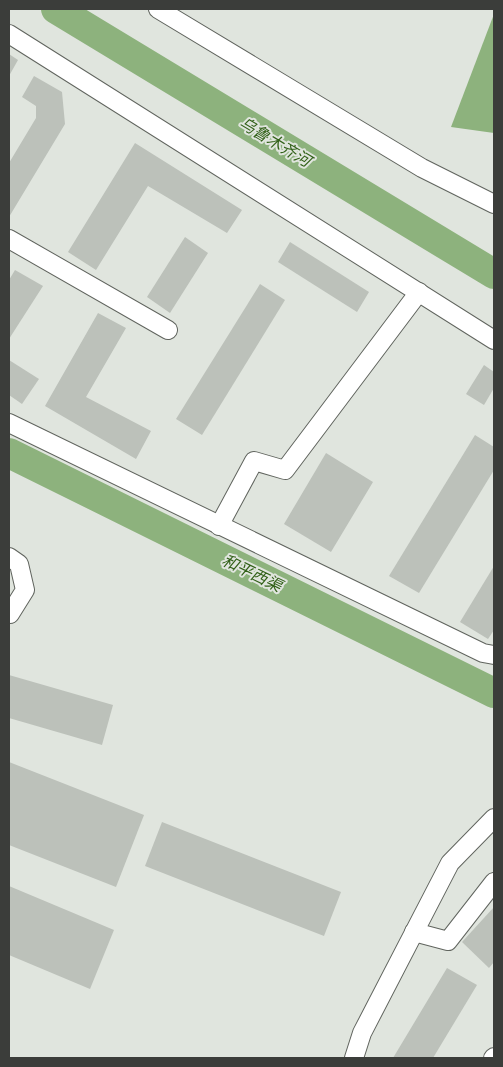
<svg xmlns="http://www.w3.org/2000/svg" width="503" height="1067" viewBox="0 0 503 1067" font-family="Rubik,'Noto Sans SC',sans-serif">
<style>
.water{fill:#8db27d}
.lines{fill:none;stroke-linecap:round;stroke-linejoin:round}
.river{stroke:#8db27d;stroke-width:30}
.building{fill:#bcc1ba}
.minor-casing{stroke:#60645e;stroke-width:20}
.minor{stroke:#fff;stroke-width:18}
.labels{text-anchor:middle;dominant-baseline:central;stroke-width:4;stroke-linejoin:round;paint-order:stroke}
.water-label{font-size:16px;font-style:italic;fill:#326119;stroke:#e0e5de}
</style>
<rect width="100%" height="100%" fill="#e0e5de"/>
<!-- water -->
<path class="water" d="M494 14V133L451 127Z"/>
<g class="lines">
<!-- river -->
<g class="river">
<path d="M56 9 494 274"/>
<path d="M9 453 494 693"/>
</g>
</g>
<!-- building -->
<g class="building">
<path d="M9 54 18 60 9 76Z"/>
<path d="M34 76 62 92 65 124 9 217V163L36 118V106L22 97Z"/>
<path d="M135 143 242 210 227 233 148 186 96 270 68 252Z"/>
<path d="M185 237 208 253 170 313 147 297Z"/>
<path d="M290 242 369 292 357 312 278 262Z"/>
<path d="M15 270 43 286 9 339V280Z"/>
<path d="M260 284 285 300 202 435 176 419Z"/>
<path d="M98 313 126 328 86 397 151 431 136 459 45 406Z"/>
<path d="M9 360 39 379 22 404 9 395Z"/>
<path d="M484 365 494 372V388L484 405 466 394Z"/>
<path d="M475 435 494 447V470L419 593 389 576Z"/>
<path d="M326 453 373 482 331 552 284 524Z"/>
<path d="M494 566V630L488 639 460 622Z"/>
<path d="M9 675 113 705 102 745 9 718Z"/>
<path d="M9 762 144 815 116 887 9 845Z"/>
<path d="M162 822 341 892 324 936 145 866Z"/>
<path d="M9 886 114 930 90 989 9 955Z"/>
<path d="M494 907V962L489 968 462 942Z"/>
<path d="M447 968 477 985 433 1058H393Z"/>
</g>
<g class="lines">
<defs>
<g id="minor">
<path d="M158 9 422 168 494 204"/>
<path d="M9 34 494 340"/>
<path d="M9 239 168 330"/>
<path d="M9 423 483 653 494 655"/>
<path d="M219 526 254 461 285 470 419 292"/>
<path d="M9 557 19 564 25 590 10 614H9"/>
<path d="M414 932 448 941 494 882"/>
<path d="M354 1058 362 1033 450 863 494 818"/>
<path d="M493 1058 494 1057"/>
</g>
</defs>
<!-- minor casing -->
<use href="#minor" class="minor-casing"/>
<!-- minor -->
<use href="#minor" class="minor"/>
</g>
<g class="labels">
<!-- water labels -->
<g class="water-label">
<text transform="translate(275 142) rotate(31)">乌鲁木齐河</text>
<text transform="translate(252 573) rotate(26)">和平西渠</text>
</g>
</g>
<!-- border -->
<rect width="503" height="1067" fill="none" stroke="#3b3d3a" stroke-width="20"/>
</svg>
